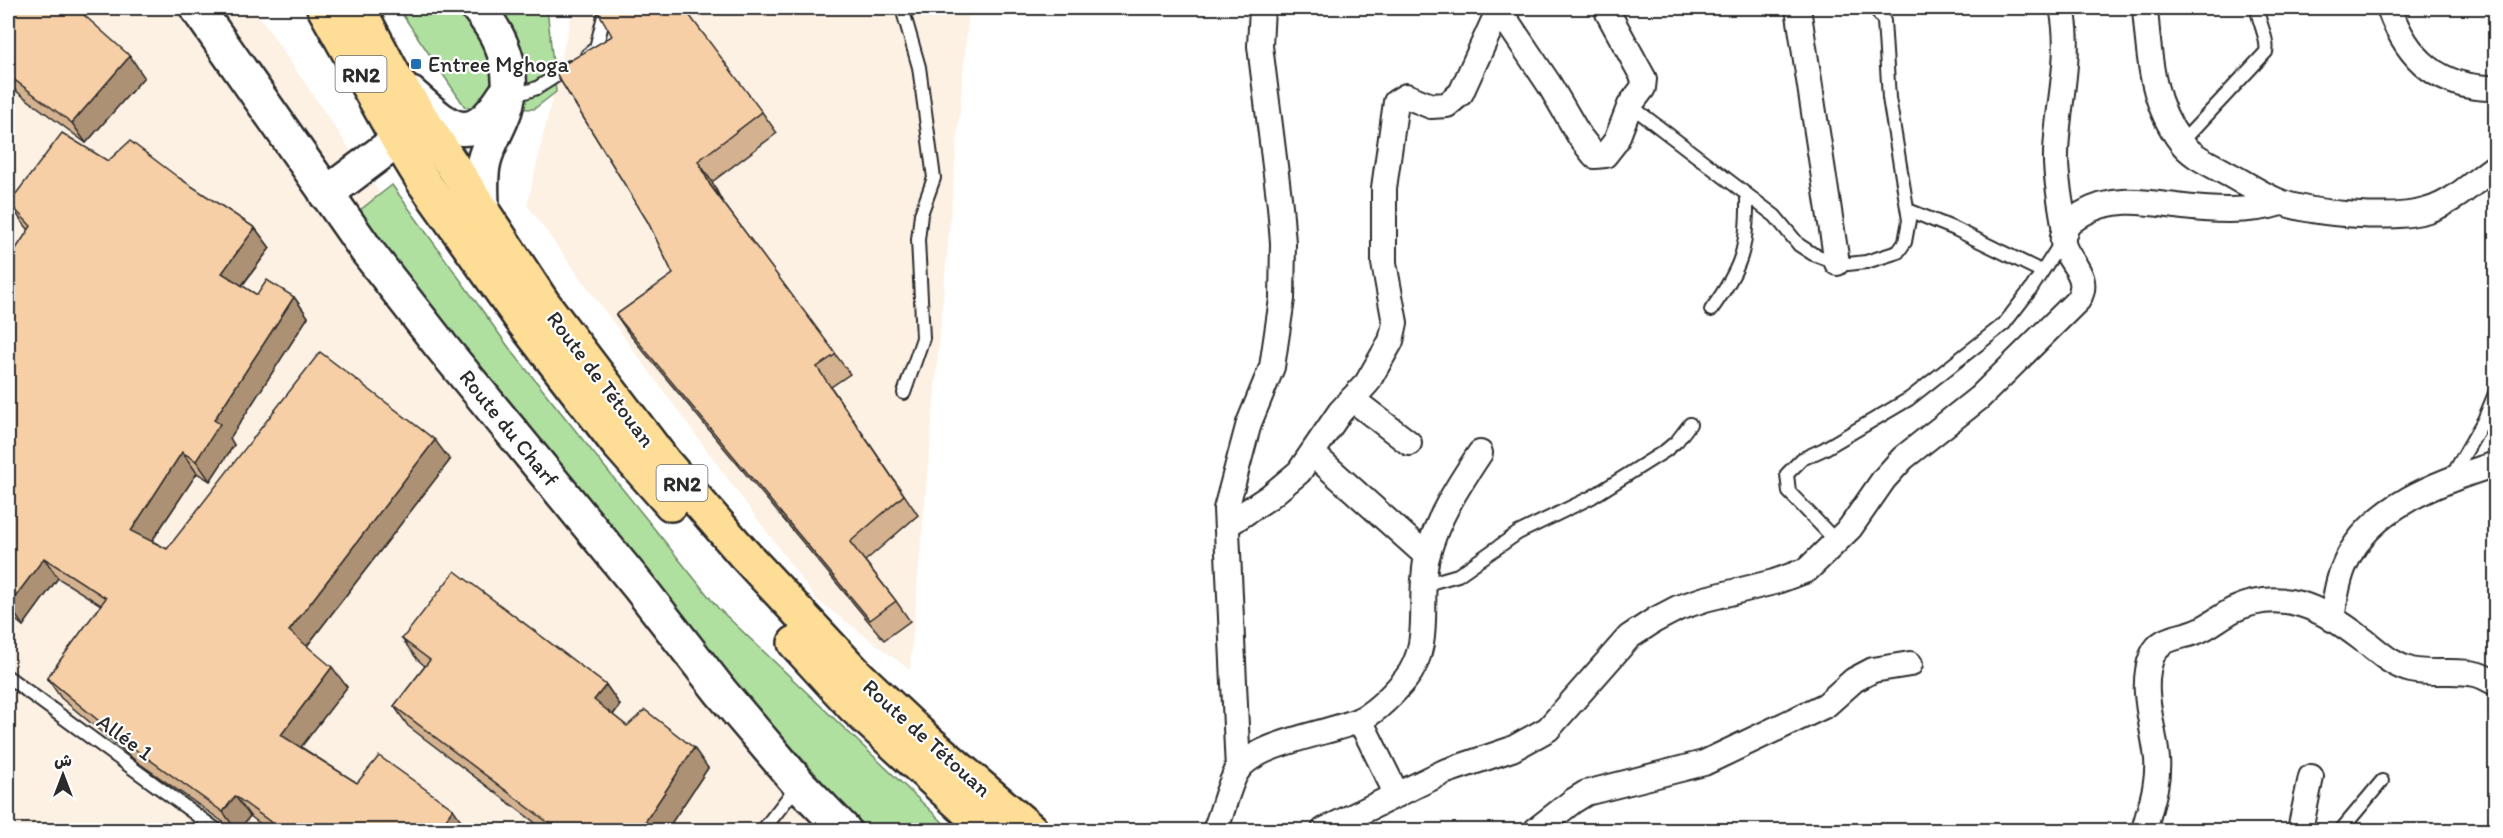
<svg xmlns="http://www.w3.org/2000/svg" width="2503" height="838" viewBox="0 0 2503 838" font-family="Itim,'Playpen Sans Arabic',sans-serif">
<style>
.built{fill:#fdf1e4}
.green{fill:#afe0a0;stroke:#6d8666;stroke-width:1.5}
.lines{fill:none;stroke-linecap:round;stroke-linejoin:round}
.lane-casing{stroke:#2b2b2b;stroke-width:16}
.street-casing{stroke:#2b2b2b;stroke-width:28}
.secondary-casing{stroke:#2b2b2b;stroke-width:38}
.highway-casing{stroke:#2b2b2b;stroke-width:38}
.lane{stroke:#fff;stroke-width:12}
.street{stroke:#fff;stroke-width:24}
.secondary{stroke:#fff;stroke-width:33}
.highway{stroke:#fedd96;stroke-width:33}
.wall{fill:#d4b28f;stroke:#2b2b2b;stroke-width:1.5}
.shaded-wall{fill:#ad9174;stroke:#2b2b2b;stroke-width:1.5}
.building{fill:#f7cfa6;stroke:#2b2b2b;stroke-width:1.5}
.poi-dot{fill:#1f6fb2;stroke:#fff;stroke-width:2}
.labels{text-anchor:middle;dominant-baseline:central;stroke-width:4.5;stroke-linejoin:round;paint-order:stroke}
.shield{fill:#fff;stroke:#6b6b6b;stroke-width:1.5}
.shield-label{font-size:21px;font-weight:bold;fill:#2b2b2b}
.poi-label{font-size:22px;fill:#2b2b2b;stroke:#fff;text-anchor:start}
.street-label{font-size:22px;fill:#2b2b2b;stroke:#fff}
</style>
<rect width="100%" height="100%" fill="#fff"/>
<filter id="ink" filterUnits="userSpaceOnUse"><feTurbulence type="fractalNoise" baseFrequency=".0167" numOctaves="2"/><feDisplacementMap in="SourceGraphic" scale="12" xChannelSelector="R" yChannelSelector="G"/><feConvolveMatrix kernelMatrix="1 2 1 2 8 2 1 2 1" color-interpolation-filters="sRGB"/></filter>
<g filter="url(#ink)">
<!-- built -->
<g class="built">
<path d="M8 8H254L775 775 832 830H8Z"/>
<path d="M573 8H969L910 670 816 599 527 205Z"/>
</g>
<!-- green -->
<g class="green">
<path d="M398 8H547L556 92 534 109 465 107Z"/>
<path d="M392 185 510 349 718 608 951 830H865L702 645 487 381 359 211Z"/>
</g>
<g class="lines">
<defs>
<g id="lane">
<path d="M902 8 919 67 934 178 921 214 918 240 923 338 904 393"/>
<path d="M587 55 596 48 604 16 614 8"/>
<path d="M511 87 525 92 537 88 570 67"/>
<path d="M1630 105 1775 216 1799 245 1813 254 1837 263 1848 264 1866 262 1898 252 1905 242 1909 220 1889 98 1884 21 1875 8"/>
<path d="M2181 143 2266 52C2269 40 2258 21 2257 8"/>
<path d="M1908 210 1955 229 2041 271"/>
<path d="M1711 310C1742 267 1748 248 1747 195"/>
<path d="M2452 476 2484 420 2496 391"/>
<path d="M1836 541 1789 492 1787 474 1802 459 1824 449 1909 399 2004 324 2031 289 2062 241"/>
<path d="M1423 585 1458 575 1518 533 1592 497 1665 451 1677 441 1690 424"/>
<path d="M8 677 217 830"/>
<path d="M763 830 798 785"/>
<path d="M2341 830 2382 781"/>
</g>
<g id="street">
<path d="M1798 8 1837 263"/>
<path d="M2062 8C2073 57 2057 105 2056 154 2055 180 2062 207 2065 232"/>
<path d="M2145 8C2149 55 2151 103 2181 142 2192 157 2211 164 2226 173 2244 182 2263 196 2283 203 2317 214 2394 221 2428 210 2455 202 2473 182 2496 166"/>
<path d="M2389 8C2407 59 2439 89 2496 88"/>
<path d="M1352 399 1409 443"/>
<path d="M1313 454 1427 556"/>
<path d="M1227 525 1269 497 1299 472 1340 412 1367 383 1391 341 1395 323 1384 263V188L1396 102 1406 96 1431 106 1447 105 1461 93 1495 18 1502 14 1549 84 1580 137 1595 156 1605 155 1616 141 1630 105 1643 88 1644 79 1608 13 1607 8"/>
<path d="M2332 619C2335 601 2337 581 2345 564 2369 507 2441 481 2496 464"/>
<path d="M1360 720 1397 795"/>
<path d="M1238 770 1226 509 1249 423 1272 367 1282 299 1283 243 1280 206 1260 46 1262 8"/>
<path d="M1215 830C1223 812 1227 788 1237 771 1255 743 1326 734 1357 721 1374 714 1393 694 1405 680 1434 645 1417 598 1427 557 1437 518 1458 486 1480 453"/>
<path d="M1324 830 1444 772 1512 749 1548 729 1629 637 1655 620 1678 608 1705 599 1774 582 1807 570 1850 528 1884 479 1903 458 1979 398 2078 300C2097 268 2047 254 2068 225 2071 221 2078 217 2082 214 2121 191 2163 207 2204 209 2230 211 2256 211 2281 203"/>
<path d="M1536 830 1573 801 1586 793 1704 763 1826 705 1854 680 1873 670 1910 664"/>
<path d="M2144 830C2150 807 2159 784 2157 759 2154 726 2139 689 2152 656 2161 634 2184 639 2202 629 2212 624 2222 616 2233 610 2282 587 2322 608 2362 639 2378 651 2391 665 2411 670 2432 675 2455 669 2475 674 2482 675 2489 680 2496 683"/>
<path d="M2300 830 2311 777"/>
</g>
<g id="secondary">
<path d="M197 8 367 251 441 346 640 588 721 692 799 784 844 830"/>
<path d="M478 8C502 37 517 72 505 110 499 128 488 144 484 161 480 176 482 193 482 208"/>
<path d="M411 94C449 128 469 150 504 96"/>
<path d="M326 194 398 140"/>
</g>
<g id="highway">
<path d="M324 8 398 140 425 184 524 323 617 443 671 504"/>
<path d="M358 8 397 81 543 303 664 462 743 553 856 674 926 740 1031 830"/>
<path d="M795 643 853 706 988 830"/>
</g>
</defs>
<!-- lane casing -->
<use href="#lane" class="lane-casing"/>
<!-- street casing -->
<use href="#street" class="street-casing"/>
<!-- secondary casing -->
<use href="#secondary" class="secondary-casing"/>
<!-- highway casing -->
<use href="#highway" class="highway-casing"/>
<!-- lane -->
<use href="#lane" class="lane"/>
<!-- street -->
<use href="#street" class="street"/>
<!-- secondary -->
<use href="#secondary" class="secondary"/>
<!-- highway -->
<use href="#highway" class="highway"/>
</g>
<!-- wall -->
<g class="wall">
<path d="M8 14 144 77 86 143 8 85Z"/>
<path d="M554 70 762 112 777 133 712 182 722 201 850 374 831 387 918 515 865 561 896 601 910 621 884 640 630 335 616 315 673 274 648 222Z"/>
<path d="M108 161 179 178 255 228 270 248 242 286 257 295 294 297 308 317 230 438 234 445 210 481 197 473 152 541 167 549 450 460 307 646 347 687 301 747 357 783 467 829 466 831H270L250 816 238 831H236L136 761 61 698 47 678 101 605 58 578 23 626 8 614V261L29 230 23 223 9 203Z"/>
<path d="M402 639 606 685 620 705 613 715 627 726 708 768 666 831H546L408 726 394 706 425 666 417 659Z"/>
</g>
<!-- shaded-wall -->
<g class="shaded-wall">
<path d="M130 56 144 77 86 143 72 123Z"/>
<path d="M698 161 712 182 724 205 710 185Z"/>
<path d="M255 228 270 248 236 293 222 273Z"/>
<path d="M294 297 308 317 230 438 234 445 210 481 196 461 214 420Z"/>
<path d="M435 440 450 460 303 651 289 631Z"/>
<path d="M182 452 197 473 145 551 131 531Z"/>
<path d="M44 558 58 578 23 626 9 605Z"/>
<path d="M332 667 347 687 295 755 281 735Z"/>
<path d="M606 685 620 705 608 721 594 700Z"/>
<path d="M694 748 708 768 666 831H639Z"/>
<path d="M235 796 250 816 238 831H237L223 812Z"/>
<path d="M453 809 467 829 466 831H438Z"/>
</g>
<!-- building -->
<g class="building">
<path d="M12 8H76L130 56 72 123 8 75V14Z"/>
<path d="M596 8H684L762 112 698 161 710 185 836 354 817 367 904 495 850 542 896 601 870 620 616 315 673 274 648 222 554 70 612 36Z"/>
<path d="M62 133 108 161 130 141 179 178 255 228 222 273 257 295 267 280 294 297 214 420 220 424 196 461 182 452 131 531 167 549 320 352 435 440 289 631 332 667 281 735 357 783 379 756 453 809 438 831H283L235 796 223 812 122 740 47 678 106 598 44 558 9 605 8 604V261L31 226 9 203Z"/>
<path d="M455 571 606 685 594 700 627 726 645 710 694 748 639 831H552L554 827 394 706 430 660 402 639Z"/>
<path d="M165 822 179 831H159Z"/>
</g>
</g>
<!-- markers -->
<rect class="poi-dot" x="410" y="58" width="12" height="12" rx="3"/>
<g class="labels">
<!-- shield labels -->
<g class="shield">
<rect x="335.5" y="56" width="51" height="36" rx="4.5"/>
<rect x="656.5" y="465" width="51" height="36" rx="4.5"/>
</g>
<g class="shield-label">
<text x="361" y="74">RN2</text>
<text x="682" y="483">RN2</text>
</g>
<!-- poi labels -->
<g class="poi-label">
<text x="428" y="64">Entree Mghoga</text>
</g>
<!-- street labels -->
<g class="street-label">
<text transform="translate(601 379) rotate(53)">Route de Tétouan</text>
<text transform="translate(509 428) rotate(51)">Route du Charf</text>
<text transform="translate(125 737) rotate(36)">Allée 1</text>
<text transform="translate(927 738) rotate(42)">Route de Tétouan</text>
</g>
</g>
<!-- margin -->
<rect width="2503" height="838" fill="none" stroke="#fff" stroke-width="30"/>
<rect x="15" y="15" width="2473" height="808" fill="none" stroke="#2b2b2b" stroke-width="2" filter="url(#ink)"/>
<!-- north arrow -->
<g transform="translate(63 775)" stroke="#ffffff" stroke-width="4.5" paint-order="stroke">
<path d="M0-4.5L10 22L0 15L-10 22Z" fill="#2b2b2b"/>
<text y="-9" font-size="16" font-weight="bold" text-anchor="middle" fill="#2b2b2b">ش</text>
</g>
</svg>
